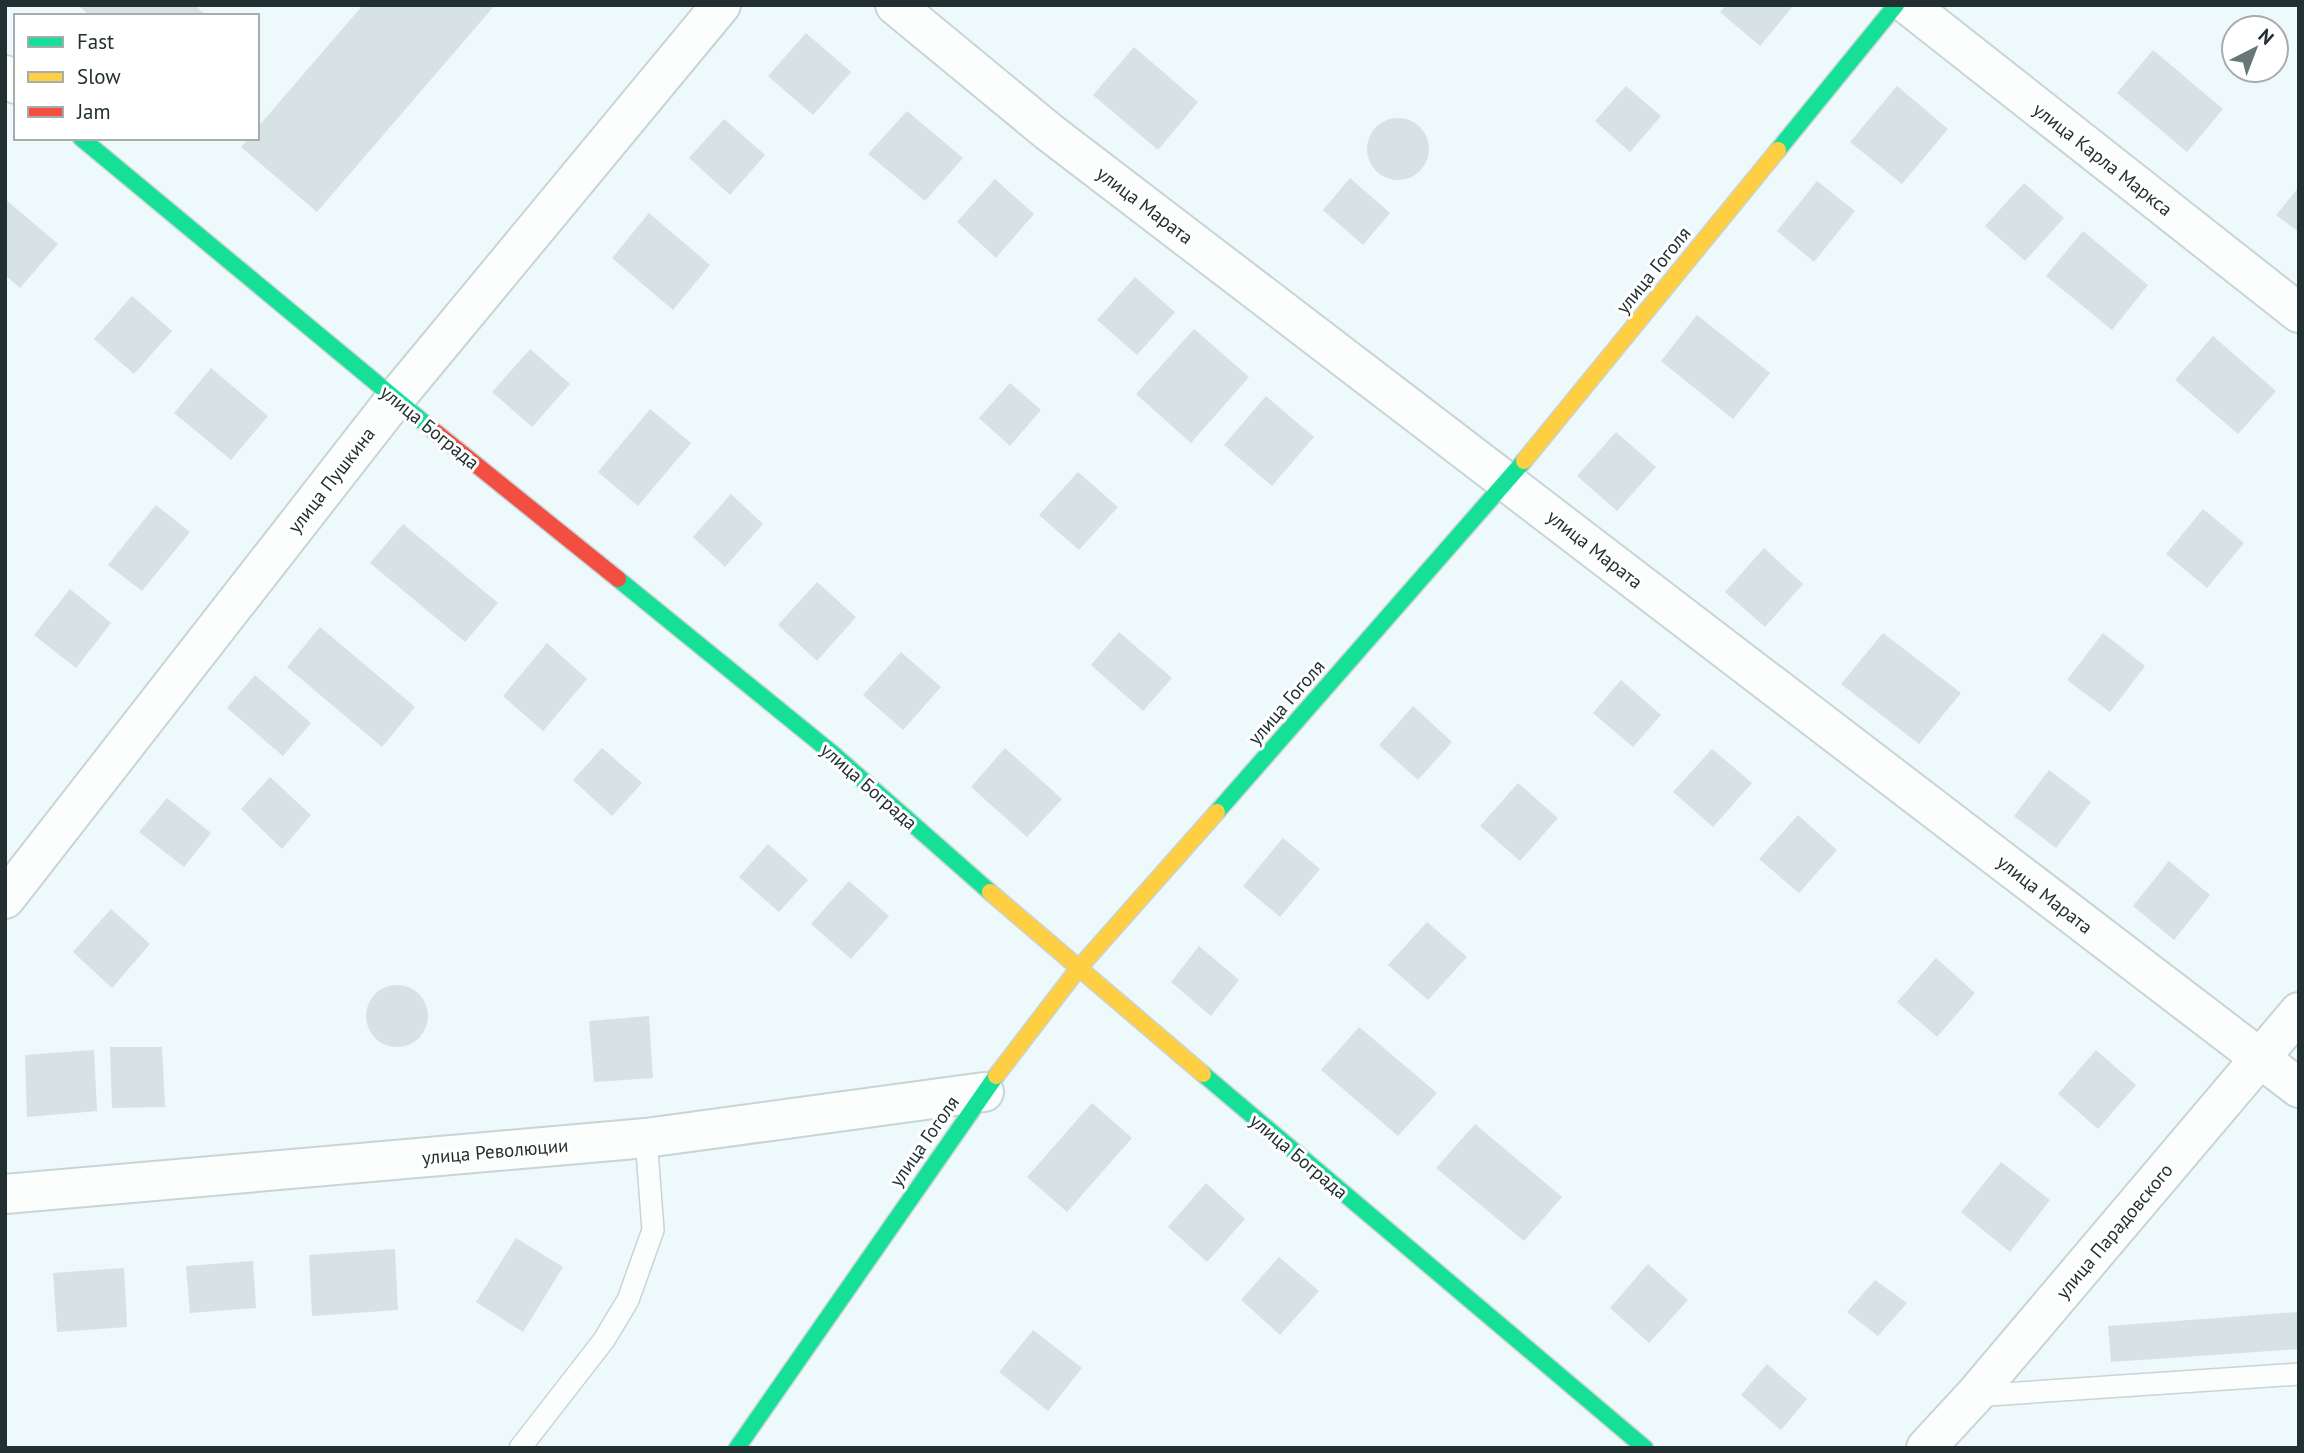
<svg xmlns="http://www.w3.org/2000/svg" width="2304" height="1453" viewBox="0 0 2304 1453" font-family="'PT Sans',sans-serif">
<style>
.building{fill:#d6e2e3}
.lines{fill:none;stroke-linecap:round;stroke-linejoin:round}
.lane-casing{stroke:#c8d4d5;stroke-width:24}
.street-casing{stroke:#c8d4d5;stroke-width:42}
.fast-casing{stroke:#c8d4d5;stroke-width:19}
.slow-casing{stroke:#c8d4d5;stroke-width:19}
.jam-casing{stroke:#c8d4d5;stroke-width:19}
.lane{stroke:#fcfefe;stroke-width:21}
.street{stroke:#fcfefe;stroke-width:38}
.fast{stroke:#16e098;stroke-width:16}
.slow{stroke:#ffcf43;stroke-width:16}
.jam{stroke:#f24e42;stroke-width:16}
.labels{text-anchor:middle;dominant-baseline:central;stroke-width:6;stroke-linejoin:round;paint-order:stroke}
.street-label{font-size:19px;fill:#223031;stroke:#fff}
</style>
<rect width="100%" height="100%" fill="#edf9fa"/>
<!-- building -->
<g class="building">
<path d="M78 5H195L207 16H90Z"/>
<path d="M363 5H495L317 212 241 147 249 138H257V128Z"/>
<path d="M1726 5H1794L1760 46 1720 12Z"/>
<path d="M806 33 851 72 813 115 768 76Z"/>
<path d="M1134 47 1198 102 1158 150 1093 95Z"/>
<path d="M2153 50 2223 109 2187 152 2117 93Z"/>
<path d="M1626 86 1661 116 1630 152 1595 121Z"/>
<path d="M1897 86 1948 129 1902 184 1850 142Z"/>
<path d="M907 111 963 158 925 201 868 154Z"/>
<circle cx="1398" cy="149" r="31"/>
<path d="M724 119 765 155 730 195 689 158Z"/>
<path d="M1350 178 1390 213 1363 245 1323 210Z"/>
<path d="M995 179 1034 214 996 258 957 222Z"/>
<path d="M1817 181 1855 211 1814 262 1777 231Z"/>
<path d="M2024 183 2064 218 2025 261 1985 226Z"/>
<path d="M2299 187V232L2276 215Z"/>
<path d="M5 199 58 244 20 288 5 275Z"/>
<path d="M649 213 710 265 673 310 612 258Z"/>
<path d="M2083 231 2148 285 2112 330 2046 276Z"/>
<path d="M1135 277 1175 312 1137 355 1097 320Z"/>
<path d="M132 296 172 331 134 374 94 339Z"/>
<path d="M1697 315 1770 373 1733 419 1661 361Z"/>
<path d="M1194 329 1249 377 1191 443 1136 394Z"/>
<path d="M2213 336 2276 391 2238 434 2175 380Z"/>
<path d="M530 349 570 384 532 427 492 392Z"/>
<path d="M211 368 268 416 231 460 174 413Z"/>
<path d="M1010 383 1041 410 1010 446 979 418Z"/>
<path d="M1266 396 1314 437 1272 486 1224 445Z"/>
<path d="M650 409 691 443 638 506 598 472Z"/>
<path d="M1616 432 1656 467 1617 511 1577 476Z"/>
<path d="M1078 472 1118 507 1079 550 1039 515Z"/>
<path d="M731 494 763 524 725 567 693 537Z"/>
<path d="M156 505 190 532 142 591 108 565Z"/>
<path d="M2203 509 2244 543 2207 588 2166 554Z"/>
<path d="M403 524 498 603 465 642 370 563Z"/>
<path d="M1764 548 1803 584 1765 627 1725 592Z"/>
<path d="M817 582 856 617 817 661 778 625Z"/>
<path d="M70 589 111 623 76 668 34 635Z"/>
<path d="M320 627 415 707 382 747 287 667Z"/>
<path d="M1119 632 1172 678 1143 711 1091 665Z"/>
<path d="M1883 633 1961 693 1919 744 1841 684Z"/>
<path d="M2103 633 2145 666 2110 712 2067 680Z"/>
<path d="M547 643 587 679 543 731 503 696Z"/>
<path d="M901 652 941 687 903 730 863 695Z"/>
<path d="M255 675 311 723 283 756 227 708Z"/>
<path d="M1621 680 1661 715 1633 747 1593 713Z"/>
<path d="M1413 706 1452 742 1418 780 1379 745Z"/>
<path d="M602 748 642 783 612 816 573 780Z"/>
<path d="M1005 748 1062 799 1027 837 971 787Z"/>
<path d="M1712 749 1752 783 1713 827 1673 792Z"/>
<path d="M2049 770 2091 802 2056 848 2014 816Z"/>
<path d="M270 777 311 815 282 849 241 809Z"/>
<path d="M1518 783 1558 818 1520 861 1480 826Z"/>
<path d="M167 798 211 833 184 867 139 832Z"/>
<path d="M1798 815 1837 850 1799 893 1759 859Z"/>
<path d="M1283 838 1320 869 1280 917 1243 886Z"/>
<path d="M768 844 808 880 779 912 739 877Z"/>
<path d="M2169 861 2210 895 2174 940 2133 906Z"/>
<path d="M849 881 889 916 851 959 811 924Z"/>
<path d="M111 909 150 944 112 988 73 952Z"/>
<path d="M1427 922 1467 957 1428 1000 1388 965Z"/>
<path d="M1199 946 1239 980 1211 1016 1171 982Z"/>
<path d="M1936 958 1975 993 1937 1037 1897 1002Z"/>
<circle cx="397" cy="1016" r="31"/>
<path d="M649 1016 653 1078 594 1082 589 1021Z"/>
<path d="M1359 1027 1437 1093 1398 1136 1321 1070Z"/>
<path d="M110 1047H162L165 1107 112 1108Z"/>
<path d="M94 1050 97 1111 27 1117 25 1055Z"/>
<path d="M2096 1050 2136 1085 2098 1129 2058 1094Z"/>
<path d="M1092 1103 1132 1138 1067 1212 1027 1177Z"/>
<path d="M1475 1124 1562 1197 1524 1241 1436 1168Z"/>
<path d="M2001 1162 2050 1200 2010 1252 1961 1212Z"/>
<path d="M1206 1183 1245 1219 1207 1262 1168 1227Z"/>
<path d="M516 1238 563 1267 523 1332 476 1302Z"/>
<path d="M395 1249 398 1310 312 1316 309 1255Z"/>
<path d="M1279 1257 1319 1291 1280 1335 1241 1300Z"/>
<path d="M253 1261 256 1308 190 1313 186 1266Z"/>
<path d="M1648 1264 1688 1300 1649 1343 1610 1308Z"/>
<path d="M124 1268 127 1327 57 1332 53 1273Z"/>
<path d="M1875 1280 1907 1303 1878 1336 1847 1312Z"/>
<path d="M2299 1312V1349L2111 1362 2108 1326Z"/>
<path d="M1033 1330 1082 1368 1048 1411 999 1372Z"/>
<path d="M1767 1364 1807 1399 1781 1430 1741 1395Z"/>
</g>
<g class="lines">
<defs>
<g id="lane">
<path d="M1974 1396 2299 1374"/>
<path d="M520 1448 604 1340 628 1300 653 1230 646 1138"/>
</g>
<g id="street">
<path d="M895 5 1049 132 2299 1088"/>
<path d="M1908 5 2299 313"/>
<path d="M5 75 16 84"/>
<path d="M5 899 395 399 721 5"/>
<path d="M5 1194 646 1138 984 1092"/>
<path d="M1926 1448 1974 1396 2299 1012"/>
</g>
<g id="fast">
<path d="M81 138 433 430"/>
<path d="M1778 150 1896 5"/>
<path d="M618 579 832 753 990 892"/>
<path d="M1217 812 1524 461"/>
<path d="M1203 1074 1645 1448"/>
<path d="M737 1448 996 1076"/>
</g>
<g id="slow">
<path d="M1524 461 1778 150"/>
<path d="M990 892 1203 1074"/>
<path d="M996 1076 1078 969 1217 812"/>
</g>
<path id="jam" d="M433 430 618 579"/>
</defs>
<!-- lane casing -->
<use href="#lane" class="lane-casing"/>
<!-- street casing -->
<use href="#street" class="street-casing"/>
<!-- fast casing -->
<use href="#fast" class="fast-casing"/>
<!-- slow casing -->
<use href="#slow" class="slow-casing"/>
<!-- jam casing -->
<use href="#jam" class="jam-casing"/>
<!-- lane -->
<use href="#lane" class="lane"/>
<!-- street -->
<use href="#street" class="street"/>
<!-- fast -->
<use href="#fast" class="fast"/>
<!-- slow -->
<use href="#slow" class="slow"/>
<!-- jam -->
<use href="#jam" class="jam"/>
</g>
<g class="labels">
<!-- street labels -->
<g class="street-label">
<text transform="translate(2103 159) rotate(38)">улица Карла Маркса</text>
<text transform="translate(1145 205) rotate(37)">улица Марата</text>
<text transform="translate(1653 270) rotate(-51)">улица Гоголя</text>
<text transform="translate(430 427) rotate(39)">улица Бограда</text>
<text transform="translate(331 480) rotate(-52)">улица Пушкина</text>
<text transform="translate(1595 549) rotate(38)">улица Марата</text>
<text transform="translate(1286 702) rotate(-49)">улица Гоголя</text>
<text transform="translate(869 786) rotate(41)">улица Бограда</text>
<text transform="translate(2045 894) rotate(38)">улица Марата</text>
<text transform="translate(924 1141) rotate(-55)">улица Гоголя</text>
<text transform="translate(495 1151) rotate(-5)">улица Революции</text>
<text transform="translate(1299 1156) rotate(40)">улица Бограда</text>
<text transform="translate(2114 1231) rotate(-50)">улица Парадовского</text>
</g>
</g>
<!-- border -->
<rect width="2304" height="1453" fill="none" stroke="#223031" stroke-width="14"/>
<!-- legend -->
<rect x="14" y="14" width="245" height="126" fill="#ffffff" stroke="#a7acad" stroke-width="2"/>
<rect x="28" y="37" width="35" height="10" fill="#16e098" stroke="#a7acad" stroke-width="2"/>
<text x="77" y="49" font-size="21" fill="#223031">Fast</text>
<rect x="28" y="72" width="35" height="10" fill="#ffcf43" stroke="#a7acad" stroke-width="2"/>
<text x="77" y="84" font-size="21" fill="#223031">Slow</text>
<rect x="28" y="107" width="35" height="10" fill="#f24e42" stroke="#a7acad" stroke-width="2"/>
<text x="77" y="119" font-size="21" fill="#223031">Jam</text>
<!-- north arrow -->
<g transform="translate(2255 49) rotate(42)"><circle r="33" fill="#ffffff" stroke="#a7acad" stroke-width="2"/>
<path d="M0-5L12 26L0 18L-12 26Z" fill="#697677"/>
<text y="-10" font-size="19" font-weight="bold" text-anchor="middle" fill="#223031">N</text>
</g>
</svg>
